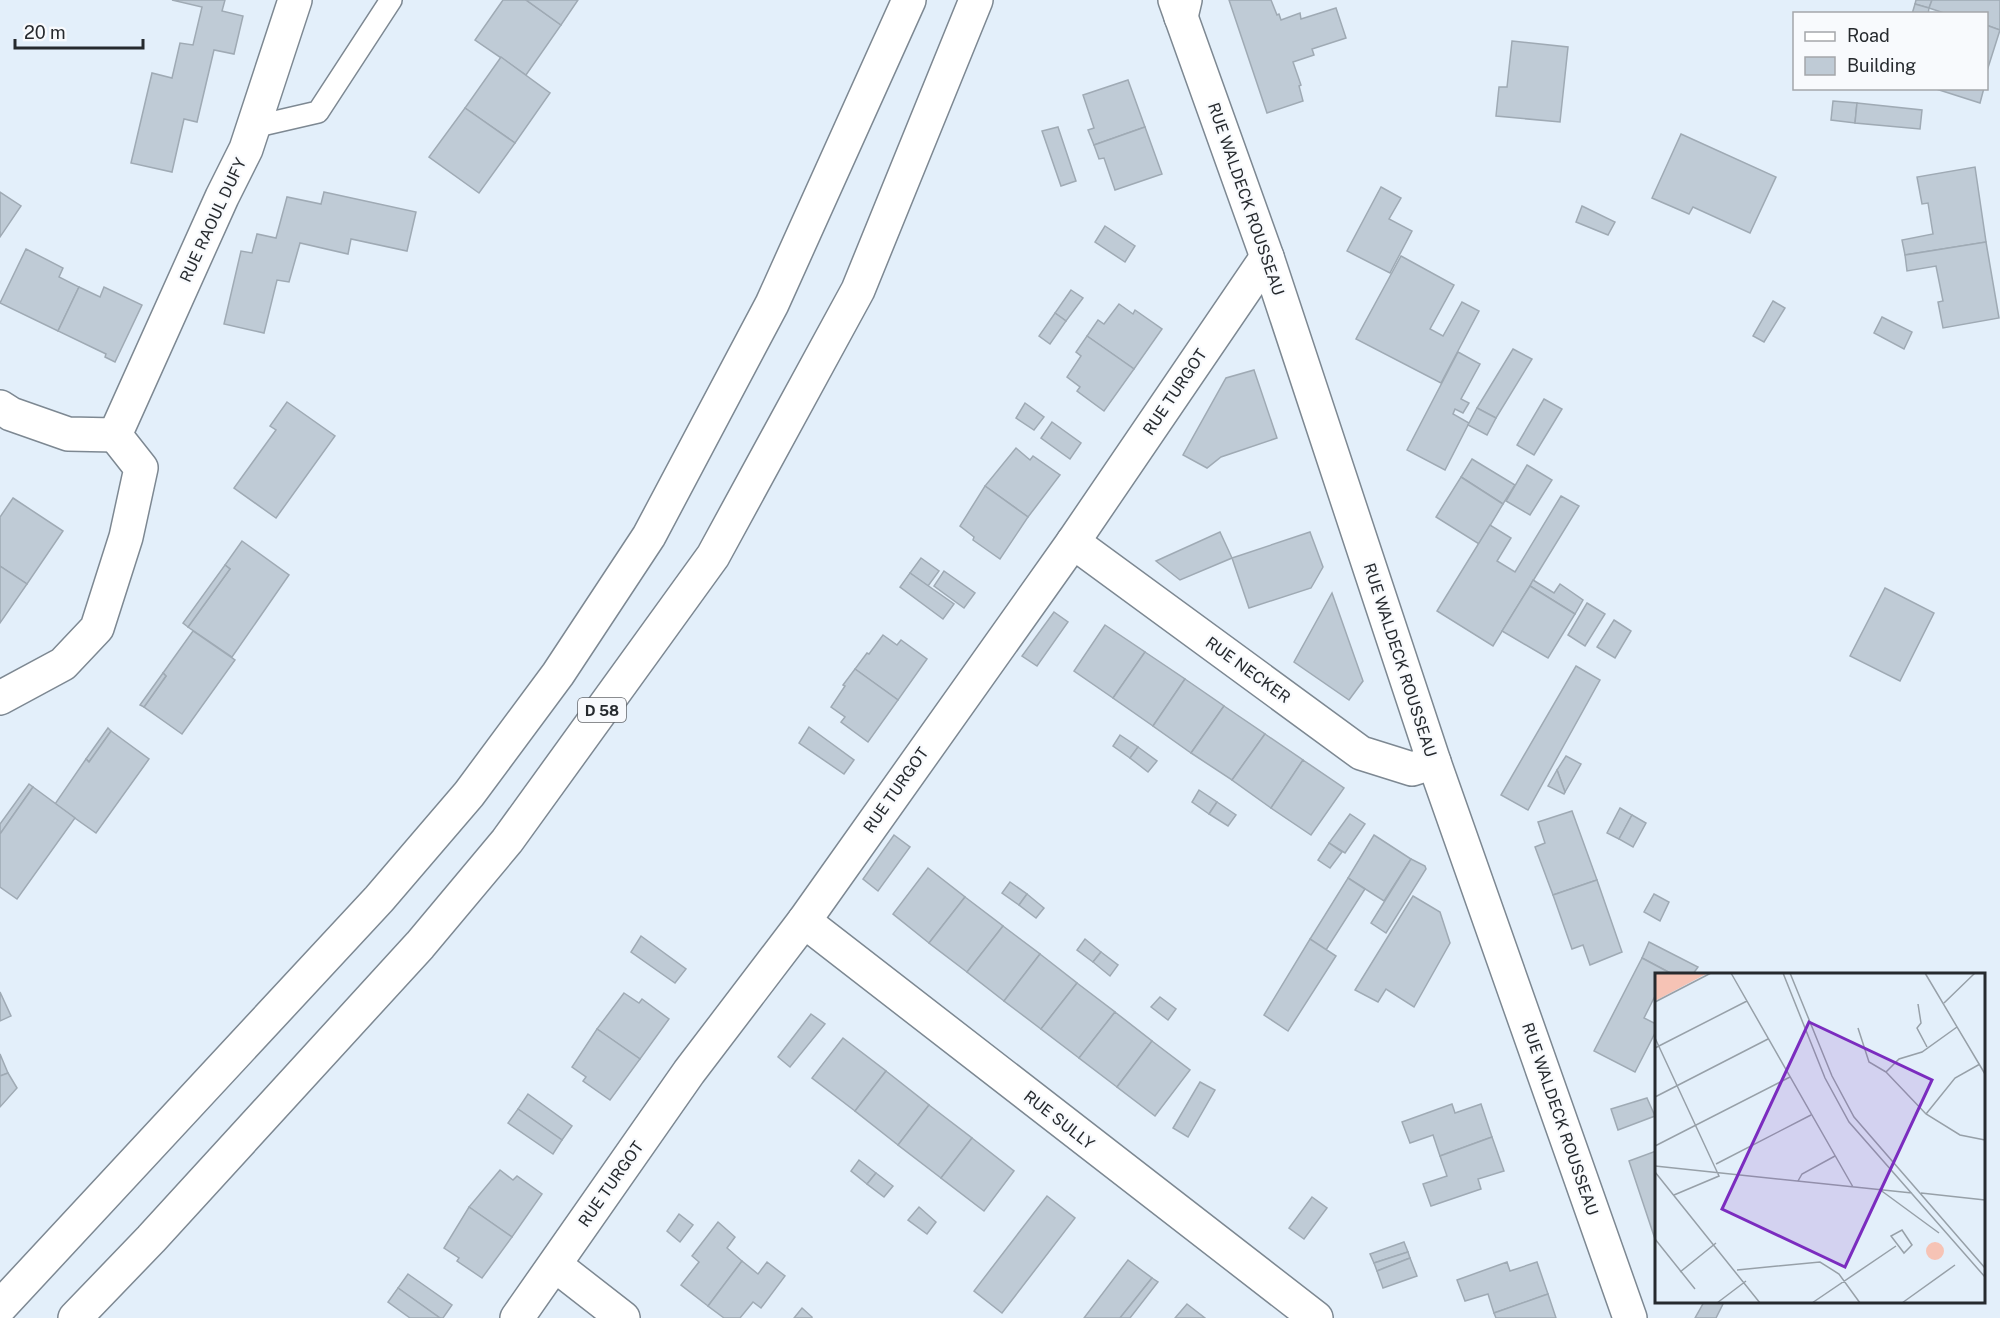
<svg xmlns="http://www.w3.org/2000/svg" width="2000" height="1318" viewBox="0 0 2000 1318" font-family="'Public Sans',sans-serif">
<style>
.building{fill:#bfcbd6;stroke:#9faab4;stroke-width:1.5}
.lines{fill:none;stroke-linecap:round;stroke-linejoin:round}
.lane-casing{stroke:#7d8892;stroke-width:24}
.street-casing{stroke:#7d8892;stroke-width:36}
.secondary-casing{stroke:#7d8892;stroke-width:36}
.highway-casing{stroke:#7d8892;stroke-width:36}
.lane{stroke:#fff;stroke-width:21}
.street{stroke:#fff;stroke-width:33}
.secondary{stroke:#fff;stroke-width:33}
.highway{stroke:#fff;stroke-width:33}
.labels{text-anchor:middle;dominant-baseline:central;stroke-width:4.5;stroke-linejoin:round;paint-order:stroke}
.shield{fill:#f8fafd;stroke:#65686c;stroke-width:1.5}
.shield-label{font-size:15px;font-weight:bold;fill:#262a2e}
.street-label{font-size:16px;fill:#262a2e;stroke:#f8fafd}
.inset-road{fill:none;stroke:#97a0a8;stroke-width:1.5}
.view{fill:#7b2cbf;fill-opacity:0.15;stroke:#7b2cbf;stroke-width:3}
.inset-edge{fill:none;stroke:#262a2e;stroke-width:3}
</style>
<rect width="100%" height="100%" fill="#e3effa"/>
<!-- building -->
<g class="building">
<path d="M172 0H225L222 11 243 16 234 54 214 50 197 122 184 119 172 172 131 163 152 73 172 78 180 43 193 45 202 7Z"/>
<path d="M503 0H526L561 25 526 75 475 40Z"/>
<path d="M526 0H578L561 25Z"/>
<path d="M1229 0H1271L1277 15 1279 14 1281 20 1300 13 1301 19 1336 8 1346 38 1312 49 1314 55 1293 62 1301 85 1299 86 1303 101 1267 113Z"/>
<path d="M1916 0H1932L1929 8 1915 4Z"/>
<path d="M1932 0H2000V30L1986 25V14H1947L1929 8Z"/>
<path d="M1915 4 1929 8 1928 14H1912Z"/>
<path d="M1986 25 2000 30 1986 74Z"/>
<path d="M1512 41 1568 47 1560 122 1496 116 1499 87H1507Z"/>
<path d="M501 57 550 93 515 143 465 108Z"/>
<path d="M1128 80 1145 127 1094 145 1088 130 1094 128 1083 95Z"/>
<path d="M1933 88H1984L1980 103Z"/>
<path d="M1833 101 1857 103 1855 123 1831 120Z"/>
<path d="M1857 103 1922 110 1920 129 1855 123Z"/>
<path d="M465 108 515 143 479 193 429 157Z"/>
<path d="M1058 127 1076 181 1061 186 1042 131Z"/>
<path d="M1145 127 1162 174 1115 190 1104 158 1099 159 1094 145Z"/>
<path d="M1681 134 1776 177 1750 233 1693 207 1689 214 1652 198Z"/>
<path d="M1975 167 1986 242 1905 255 1902 240 1933 234 1928 203 1922 204 1917 177Z"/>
<path d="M1381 187 1401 198 1389 219 1412 231 1390 273 1347 251Z"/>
<path d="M0 192 21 206 0 237Z"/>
<path d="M324 192 416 212 407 251 351 239 348 254 300 243 289 282 277 280 264 333 224 324 241 251 252 253 257 234 276 238 287 197 321 204Z"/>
<path d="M1582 206 1615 222 1608 235 1576 222Z"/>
<path d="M1105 226 1135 246 1125 262 1095 242Z"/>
<path d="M1986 242 1999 318 1943 328 1938 302 1943 301 1936 266 1907 271 1905 255Z"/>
<path d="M26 249 63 268 59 277 79 287 58 331 0 303Z"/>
<path d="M1401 256 1454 285 1430 329 1443 336 1462 302 1479 311 1441 383 1356 339Z"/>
<path d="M79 287 100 297 104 287 142 305 115 362 105 357 106 354 58 331Z"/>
<path d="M1071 290 1083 298 1066 321 1055 313Z"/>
<path d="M1773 301 1785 308 1764 342 1753 336Z"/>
<path d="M1119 304 1133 314 1135 310 1162 329 1134 369 1087 336 1098 320 1104 324Z"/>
<path d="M1055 313 1066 321 1050 344 1039 336Z"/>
<path d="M1882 317 1912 332 1904 349 1874 333Z"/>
<path d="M1087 336 1134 369 1104 411 1077 391 1080 387 1067 377 1081 356 1076 352Z"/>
<path d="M1513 349 1532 359 1496 418 1477 408Z"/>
<path d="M1458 352 1480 364 1461 399 1469 403 1463 413 1455 409 1453 414 1469 423 1445 470 1407 450Z"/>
<path d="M1254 370 1277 438 1221 457 1207 468 1183 455 1226 378Z"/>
<path d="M1544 399 1562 409 1534 455 1517 445Z"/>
<path d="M287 402 335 436 276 518 234 488 276 430 270 426Z"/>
<path d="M1025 403 1044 417 1034 430 1016 418Z"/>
<path d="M1477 408 1496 418 1487 435 1468 425Z"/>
<path d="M1052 422 1081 443 1070 459 1041 438Z"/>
<path d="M1016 448 1030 460 1033 456 1060 475 1028 517 985 486Z"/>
<path d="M1472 459 1515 485 1503 504 1461 477Z"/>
<path d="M1527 465 1552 480 1530 515 1506 501Z"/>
<path d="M1461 477 1503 504 1479 544 1436 517Z"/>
<path d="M985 486 1028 517 1000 559 973 540 974 537 960 526Z"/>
<path d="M1561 496 1579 506 1493 646 1437 611 1490 525 1511 538 1497 561 1515 572Z"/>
<path d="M13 498 63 531 27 584 0 566V517Z"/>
<path d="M1220 532 1232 558 1180 580 1156 561Z"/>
<path d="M1310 532 1323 567 1311 588 1249 608 1232 558Z"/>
<path d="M242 541 289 575 232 657 188 627 230 569 225 565Z"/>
<path d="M921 558 939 571 928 586 910 573Z"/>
<path d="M225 565 230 569 188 627 183 623Z"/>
<path d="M0 566 27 584 0 623Z"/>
<path d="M944 571 975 593 964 608 934 586Z"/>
<path d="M910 573 954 604 943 619 900 587Z"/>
<path d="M1533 580 1554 593 1560 584 1583 600 1575 614 1530 586Z"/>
<path d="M1530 586 1575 614 1548 658 1502 631Z"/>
<path d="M1885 588 1934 613 1900 681 1850 656Z"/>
<path d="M1332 593 1363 681 1349 700 1294 662Z"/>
<path d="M1587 603 1605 614 1585 646 1568 635Z"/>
<path d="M1054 612 1068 622 1037 666 1022 656Z"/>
<path d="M1614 620 1631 631 1615 658 1597 647Z"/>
<path d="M1105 625 1145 652 1113 698 1074 671Z"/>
<path d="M193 631 235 660 182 734 144 707 166 676 163 673Z"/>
<path d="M883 635 897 645 901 640 927 659 898 700 855 669 867 653 869 654Z"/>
<path d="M1145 652 1185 679 1153 726 1113 698Z"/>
<path d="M1576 666 1600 680 1528 810 1501 795Z"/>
<path d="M855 669 898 700 868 742 841 722 845 717 831 707 845 686 843 685Z"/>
<path d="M163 673 166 676 144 707 140 705Z"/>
<path d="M1185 679 1224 706 1191 753 1153 726Z"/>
<path d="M1224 706 1265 734 1232 780 1191 753Z"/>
<path d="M809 727 854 760 844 774 799 743Z"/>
<path d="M108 728 111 731 89 762 86 759Z"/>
<path d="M111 731 149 759 96 833 55 804 86 759 89 762Z"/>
<path d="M1265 734 1303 760 1271 808 1232 780Z"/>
<path d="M1120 735 1138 747 1130 758 1113 746Z"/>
<path d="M1138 747 1157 761 1148 772 1130 758Z"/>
<path d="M1566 756 1581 764 1565 792 1557 770Z"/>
<path d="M1303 760 1344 788 1311 835 1271 808Z"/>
<path d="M1557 770 1565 792 1564 794 1548 786Z"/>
<path d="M29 784 33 787 0 834V824Z"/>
<path d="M33 787 75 818 17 899 0 887V834Z"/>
<path d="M1199 790 1217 802 1209 814 1192 802Z"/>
<path d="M1217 802 1236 815 1228 826 1209 814Z"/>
<path d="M1620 808 1632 815 1619 839 1607 833Z"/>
<path d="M1572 811 1597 880 1553 895 1535 847 1545 843 1538 822Z"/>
<path d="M1350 814 1365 824 1345 853 1329 843Z"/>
<path d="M1632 815 1646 823 1633 847 1619 839Z"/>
<path d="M894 835 910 847 878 891 863 879Z"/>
<path d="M1374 835 1411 859 1384 901 1348 878Z"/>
<path d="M1329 843 1342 852 1330 868 1318 860Z"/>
<path d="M1411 859 1425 866 1426 869 1386 933 1371 923Z"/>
<path d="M928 868 965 897 929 943 893 914Z"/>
<path d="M1348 878 1365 889 1326 950 1310 939Z"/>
<path d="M1597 880 1622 952 1590 965 1583 945 1572 949 1553 895Z"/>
<path d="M1010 882 1027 894 1019 905 1002 893Z"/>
<path d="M1027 894 1044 908 1036 918 1019 905Z"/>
<path d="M1654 894 1669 902 1660 921 1644 912Z"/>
<path d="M1413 896 1440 912 1450 943 1414 1007 1386 989 1378 1002 1355 990Z"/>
<path d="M965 897 1003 926 967 972 929 943Z"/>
<path d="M1003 926 1040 954 1004 1001 967 972Z"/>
<path d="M641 936 686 969 675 983 631 952Z"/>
<path d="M1085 939 1101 952 1093 962 1077 950Z"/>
<path d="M1310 939 1336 956 1288 1031 1264 1015Z"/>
<path d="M1649 942 1698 967 1693 974H1672L1642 958Z"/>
<path d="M1101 952 1118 965 1110 976 1093 962Z"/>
<path d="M1040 954 1077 983 1041 1029 1004 1001Z"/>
<path d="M1642 958 1672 974H1656V994L1644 1018 1656 1024V1031L1635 1072 1594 1051Z"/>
<path d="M1077 983 1115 1012 1079 1058 1041 1029Z"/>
<path d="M0 992 11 1016 0 1021Z"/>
<path d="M624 993 639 1003 642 999 669 1019 640 1059 597 1029Z"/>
<path d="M1160 997 1176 1009 1168 1020 1151 1007Z"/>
<path d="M1115 1012 1152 1041 1117 1087 1079 1058Z"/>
<path d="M811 1014 825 1024 790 1067 778 1057Z"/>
<path d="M597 1029 640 1059 610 1100 583 1081 586 1077 572 1067Z"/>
<path d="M843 1038 886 1071 855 1111 812 1078Z"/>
<path d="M1152 1041 1190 1070 1155 1116 1117 1087Z"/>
<path d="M0 1054 8 1073 0 1076Z"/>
<path d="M886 1071 929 1105 898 1145 855 1111Z"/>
<path d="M8 1073 17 1088 0 1107V1076Z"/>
<path d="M1200 1082 1215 1090 1188 1137 1173 1128Z"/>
<path d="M528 1094 572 1126 562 1140 518 1109Z"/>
<path d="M1647 1098 1655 1116 1618 1130 1611 1109Z"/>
<path d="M1452 1104 1455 1113 1481 1104 1492 1137 1440 1156 1433 1135 1410 1143 1402 1122Z"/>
<path d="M929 1105 972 1138 941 1178 898 1145Z"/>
<path d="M518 1109 562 1140 553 1154 508 1123Z"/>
<path d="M1492 1137 1504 1171 1478 1179 1481 1189 1431 1206 1423 1184 1447 1176 1440 1156Z"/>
<path d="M972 1138 1014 1171 984 1211 941 1178Z"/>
<path d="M1656 1151V1242L1629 1161Z"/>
<path d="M859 1160 876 1173 867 1184 851 1171Z"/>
<path d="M500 1170 513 1180 517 1176 542 1194 512 1237 469 1207Z"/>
<path d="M876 1173 893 1186 884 1197 867 1184Z"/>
<path d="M1047 1196 1075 1218 1002 1313 974 1291Z"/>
<path d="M1312 1197 1327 1208 1304 1239 1289 1228Z"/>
<path d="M469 1207 512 1237 482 1278 457 1261 459 1258 444 1248Z"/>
<path d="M919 1207 936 1222 927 1234 908 1220Z"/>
<path d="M679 1214 693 1225 680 1242 667 1231Z"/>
<path d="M718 1222 735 1237 727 1248 742 1261 708 1306 681 1285 699 1262 692 1256Z"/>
<path d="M1404 1242 1408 1252 1374 1263 1370 1254Z"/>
<path d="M1408 1252 1410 1258 1377 1271 1374 1263Z"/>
<path d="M1410 1258 1417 1276 1383 1288 1377 1271Z"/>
<path d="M1128 1260 1152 1278 1120 1318H1084Z"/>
<path d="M742 1261 758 1274 767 1262 785 1276 761 1308 753 1302 740 1318H724L708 1306Z"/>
<path d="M1507 1262 1510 1271 1537 1262 1548 1294 1494 1313 1488 1294 1465 1301 1457 1280Z"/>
<path d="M408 1274 452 1305 443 1318H440L398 1288Z"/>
<path d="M1152 1278 1158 1282 1130 1318H1120Z"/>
<path d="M398 1288 440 1318H410L388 1302Z"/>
<path d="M1548 1294 1556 1318H1496L1494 1313Z"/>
<path d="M1704 1302H1724L1716 1318H1695Z"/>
<path d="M1187 1304 1205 1318H1175Z"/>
<path d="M802 1308 812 1317V1318H794Z"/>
</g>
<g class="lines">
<defs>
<path id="lane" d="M253 127 318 112 391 0"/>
<g id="street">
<path d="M0 407 11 414 68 434 115 435"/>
<path d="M115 435 222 197 246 149 295 0"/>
<path d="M1073 542 1361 753 1412 769 1434 762"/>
<path d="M0 698 63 664 97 628 126 537 141 468 115 435"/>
<path d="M804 921 1316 1318"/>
<path d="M555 1265 623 1318"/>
<path d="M517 1318 689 1072 804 921 1073 542 1267 257"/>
</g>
<path id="secondary" d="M1175 0 1267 257 1434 762 1630 1318"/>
<g id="highway">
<path d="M1181 17 1185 0"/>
<path d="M0 1307 379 899 469 794 558 674 649 536 772 304 909 0"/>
<path d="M75 1318 151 1239 420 945 507 841 713 556 858 290 976 0"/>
</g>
</defs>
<!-- lane casing -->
<use href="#lane" class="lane-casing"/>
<!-- street casing -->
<use href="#street" class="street-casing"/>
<!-- secondary casing -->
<use href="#secondary" class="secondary-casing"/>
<!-- highway casing -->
<use href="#highway" class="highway-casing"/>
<!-- lane -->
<use href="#lane" class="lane"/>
<!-- street -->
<use href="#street" class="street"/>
<!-- secondary -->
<use href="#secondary" class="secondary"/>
<!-- highway -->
<use href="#highway" class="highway"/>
</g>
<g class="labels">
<!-- shield labels -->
<rect class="shield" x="578" y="698" width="48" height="24" rx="4.5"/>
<g class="shield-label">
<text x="602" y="710">D 58</text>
</g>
<!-- street labels -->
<g class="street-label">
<text transform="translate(1246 199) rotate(71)">RUE WALDECK ROUSSEAU</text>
<text transform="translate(213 220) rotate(-65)">RUE RAOUL DUFY</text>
<text transform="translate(1175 392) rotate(-56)">RUE TURGOT</text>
<text transform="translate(1400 660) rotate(72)">RUE WALDECK ROUSSEAU</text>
<text transform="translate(1248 670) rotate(36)">RUE NECKER</text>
<text transform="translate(896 790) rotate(-55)">RUE TURGOT</text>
<text transform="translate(1560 1119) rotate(71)">RUE WALDECK ROUSSEAU</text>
<text transform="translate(1059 1120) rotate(38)">RUE SULLY</text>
<text transform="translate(611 1184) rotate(-55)">RUE TURGOT</text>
</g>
</g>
<!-- overview -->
<g transform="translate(1655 973)">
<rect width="330" height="330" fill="#e3effa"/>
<path d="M0 0H53L0 28ZM271 278a9 9 0 1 1 18 0a9 9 0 1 1-18 0Z" fill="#f6c3b5"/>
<path class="inset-road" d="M76 0 198 214M128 0 170 105 194 149 330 304M135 0 177 103 199 144 330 295M270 0 330 101M0 29 56 0M289 30 320 0M263 31 266 50 262 55 272 74M203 55 214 89 231 99M0 65 64 203 19 222M0 75 92 28M231 99 271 141 305 162 330 167M231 99 244 86 267 79 302 54M0 124 113 66M271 141 300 105 325 91M0 173 135 104M61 191 156 142M0 193 257 220M0 199 105 330M143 208 147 201 180 183M224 216 284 260M266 220 330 227M247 257 257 272 249 280 236 263ZM0 266 40 316M82 297 165 289 184 301 205 330M25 299 61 270M62 330 91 308M157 330 241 273M247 330 300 292"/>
<path class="view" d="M154 49 277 107 190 294 67 236Z"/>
<rect width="330" height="330" class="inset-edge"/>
</g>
<!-- legend -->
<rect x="1793" y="12" width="195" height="78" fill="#f8fafd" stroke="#a4a7aa" stroke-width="1.5"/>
<rect x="1805" y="32" width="30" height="9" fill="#ffffff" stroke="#a4a7aa" stroke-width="1.5"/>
<text x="1847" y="42" font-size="18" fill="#262a2e">Road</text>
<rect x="1805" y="57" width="30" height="18" fill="#bfcbd6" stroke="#a4a7aa" stroke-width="1.5"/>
<text x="1847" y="72" font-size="18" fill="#262a2e">Building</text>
<!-- scale -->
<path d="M15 39v9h128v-9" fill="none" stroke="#262a2e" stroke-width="3"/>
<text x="24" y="39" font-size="18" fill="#262a2e" stroke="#f8fafd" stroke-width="4.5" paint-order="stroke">20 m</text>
</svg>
